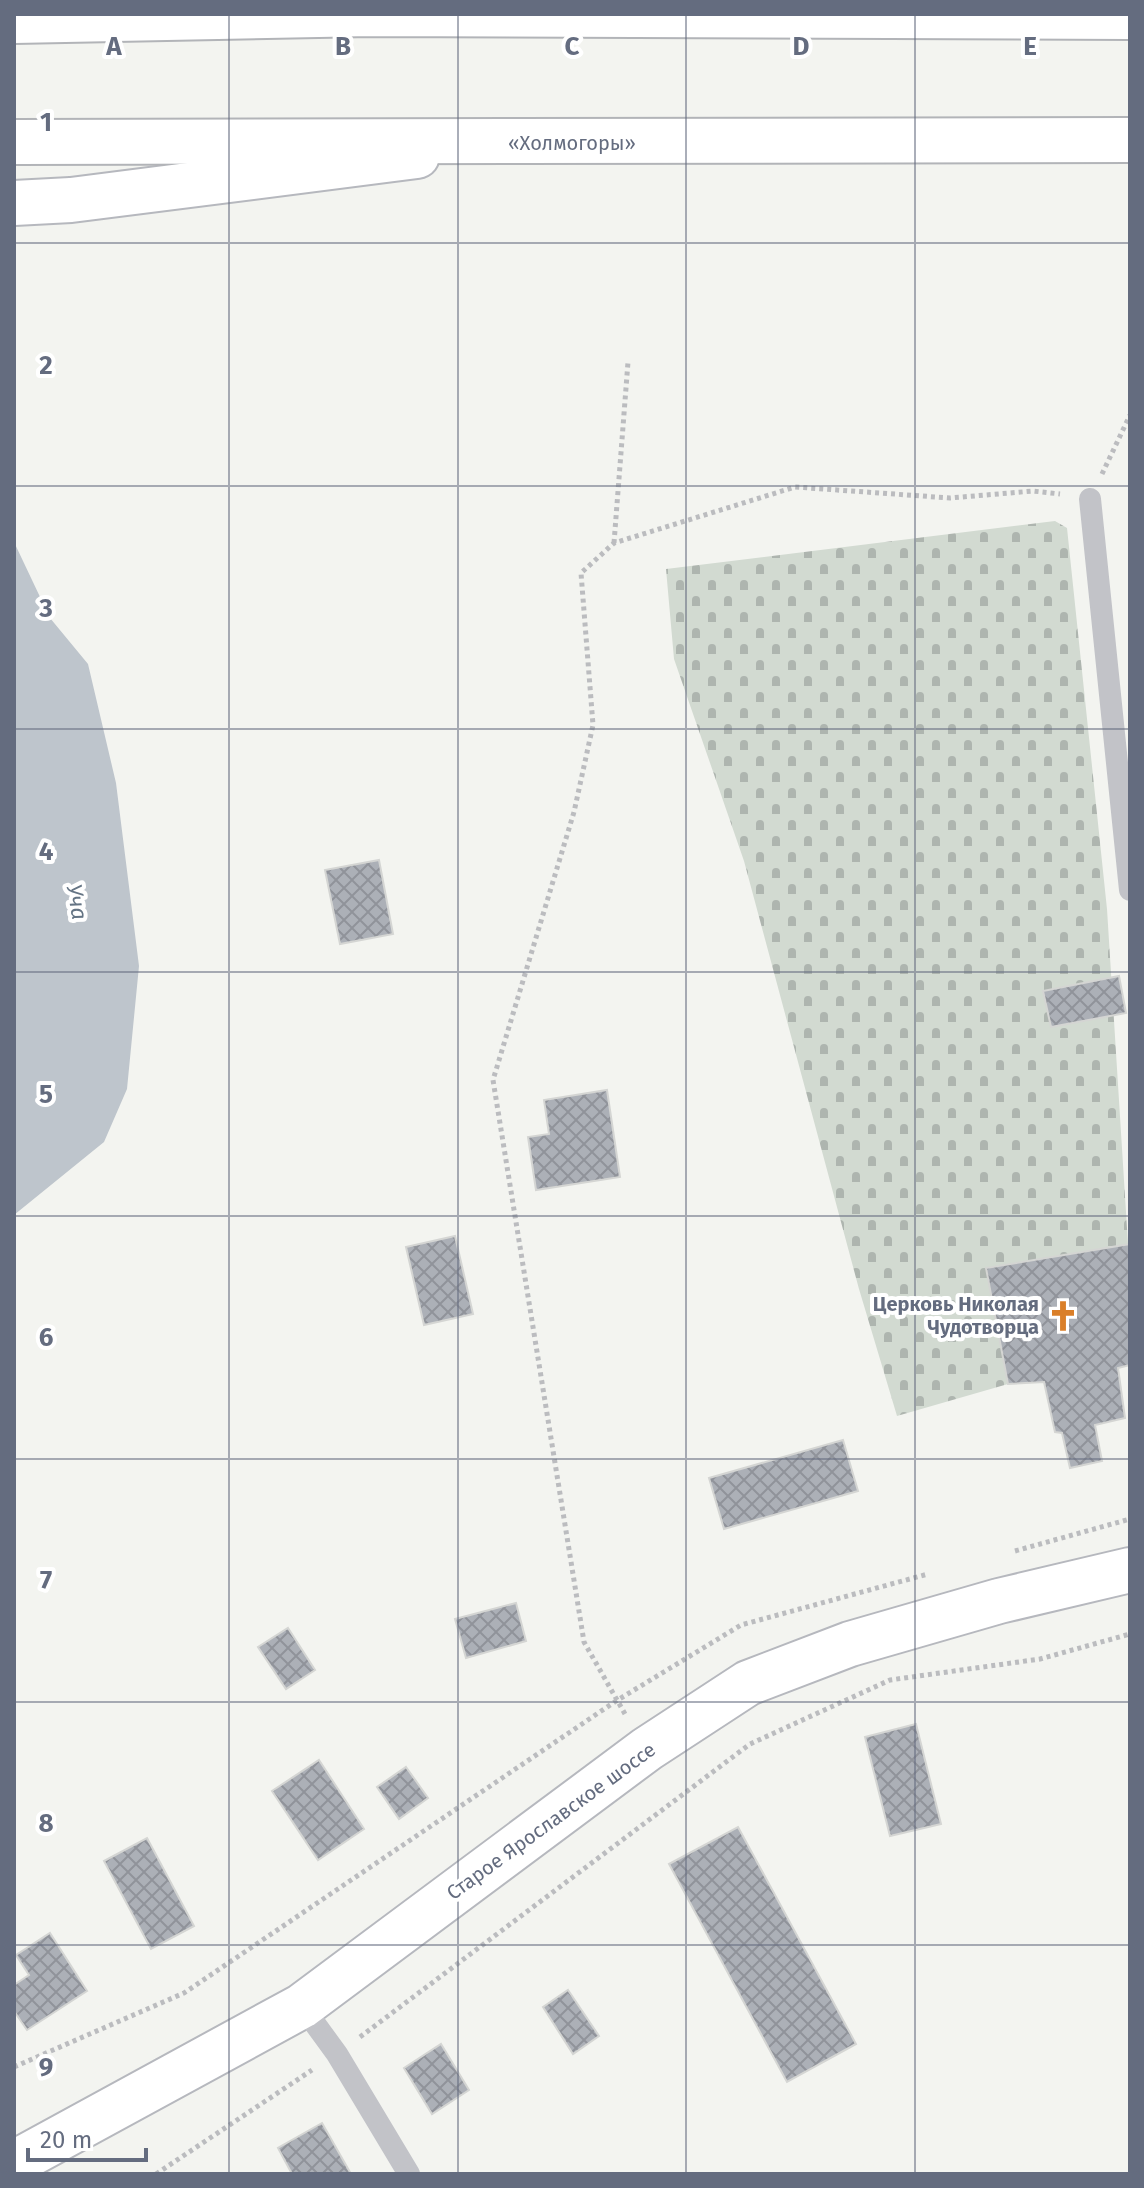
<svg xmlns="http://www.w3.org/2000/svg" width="1144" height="2188" viewBox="0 0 1144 2188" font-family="'Fira Sans',sans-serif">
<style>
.cemetery{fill:url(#cemetery-stones)}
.water{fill:#bec5cc}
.building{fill:url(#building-cross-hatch);stroke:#d4d5d3;stroke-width:2}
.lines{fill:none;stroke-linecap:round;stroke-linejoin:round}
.secondary-casing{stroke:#b6b8be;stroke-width:48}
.highway-casing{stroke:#b2b4b8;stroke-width:48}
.path{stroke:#bbbcbf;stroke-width:5;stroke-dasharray:4 4;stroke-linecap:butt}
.lane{stroke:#c2c3c8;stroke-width:22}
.secondary{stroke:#fff;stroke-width:44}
.highway{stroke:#fff;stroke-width:44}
.grid{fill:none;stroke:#646c7f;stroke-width:2;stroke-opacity:0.55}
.labels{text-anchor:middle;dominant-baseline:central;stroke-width:8;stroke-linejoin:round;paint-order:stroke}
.street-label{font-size:20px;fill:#646c7f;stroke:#fff}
.poi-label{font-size:20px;font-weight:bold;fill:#646c7f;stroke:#fff;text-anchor:end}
.water-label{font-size:22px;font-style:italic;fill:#647484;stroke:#fff}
.grid-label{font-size:26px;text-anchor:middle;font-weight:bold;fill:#646c7f;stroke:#fff;stroke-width:8;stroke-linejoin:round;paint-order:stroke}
</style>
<defs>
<pattern id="cemetery-stones" width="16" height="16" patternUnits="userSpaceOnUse" patternTransform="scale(2)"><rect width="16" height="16" fill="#d2dad1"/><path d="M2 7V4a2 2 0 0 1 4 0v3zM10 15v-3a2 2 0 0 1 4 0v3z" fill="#aeb5af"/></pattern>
<pattern id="building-cross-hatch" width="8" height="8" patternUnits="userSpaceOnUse" patternTransform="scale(2)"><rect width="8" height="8" fill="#acb0b7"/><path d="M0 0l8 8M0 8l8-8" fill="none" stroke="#90939a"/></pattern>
</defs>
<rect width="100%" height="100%" fill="#f3f4f0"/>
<!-- cemetery -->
<path class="cemetery" d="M1055 521 1067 528 1107 909 1128 1244 987 1268 1008 1384 897 1416 859 1289 744 861 674 659 666 569Z"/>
<!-- water -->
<path class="water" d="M14 542 50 618 88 664 116 783 139 966 127 1089 104 1142 14 1215Z"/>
<!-- building -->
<g class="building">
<path d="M379 860 393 934 340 944 325 870Z"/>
<path d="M1119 976 1126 1013 1051 1027 1043 991Z"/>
<path d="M607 1090 620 1177 536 1190 528 1137 549 1134 544 1100Z"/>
<path d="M455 1236 473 1314 424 1325 406 1247Z"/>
<path d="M1130 1244V1365L1118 1368 1125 1418 1095 1425 1102 1461 1070 1468 1062 1433 1055 1432 1044 1382 1008 1384 986 1268Z"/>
<path d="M843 1440 858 1491 724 1529 709 1478Z"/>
<path d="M516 1603 526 1641 466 1658 455 1619Z"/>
<path d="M288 1628 315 1670 286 1689 258 1647Z"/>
<path d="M916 1724 941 1824 890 1836 865 1737Z"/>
<path d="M319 1760 364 1829 318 1860 272 1791Z"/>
<path d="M406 1767 428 1798 399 1819 377 1787Z"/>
<path d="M738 1827 856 2044 787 2082 669 1864Z"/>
<path d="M147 1838 194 1926 151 1949 104 1861Z"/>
<path d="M50 1933 87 1991 27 2030 14 2011V1985L29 1975 16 1955Z"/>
<path d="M568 1990 599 2036 573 2054 543 2007Z"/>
<path d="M441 2044 469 2090 432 2114 404 2068Z"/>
<path d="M322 2123 351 2174H292L278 2148Z"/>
</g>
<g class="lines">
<defs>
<g id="secondary">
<path d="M14 203 71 200 417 156"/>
<path d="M14 2163 302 2006 647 1749 748 1683 850 1644 999 1601 1130 1570"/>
</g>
<g id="highway">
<path d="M14 21 370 14 1130 17"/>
<path d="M14 142 1130 140"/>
</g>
</defs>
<!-- secondary casing -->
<use href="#secondary" class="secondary-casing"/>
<!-- highway casing -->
<use href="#highway" class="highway-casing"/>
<!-- path -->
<g class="path">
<path d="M1102 474 1130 415"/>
<path d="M614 543 628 362"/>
<path d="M1015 1551 1130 1519"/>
<path d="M625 1714 584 1642 493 1080 574 812 593 725 581 573 614 543 795 487 950 498 1033 491 1060 494"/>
<path d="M360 2037 750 1744 890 1680 1040 1659 1130 1634"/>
<path d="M14 2067 184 1993 616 1701 741 1625 928 1574"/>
<path d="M156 2174 312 2070"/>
</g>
<!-- lane -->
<g class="lane">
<path d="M1090 499 1130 890"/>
<path d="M302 2006 337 2054 409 2174"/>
</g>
<!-- secondary -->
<use href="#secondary" class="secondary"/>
<!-- highway -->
<use href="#highway" class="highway"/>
</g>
<!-- grid -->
<path class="grid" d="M229 14V2174M458 14V2174M686 14V2174M915 14V2174M14 243H1130M14 486H1130M14 729H1130M14 972H1130M14 1216H1130M14 1459H1130M14 1702H1130M14 1945H1130"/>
<!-- icons -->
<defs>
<symbol id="church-bare" viewBox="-9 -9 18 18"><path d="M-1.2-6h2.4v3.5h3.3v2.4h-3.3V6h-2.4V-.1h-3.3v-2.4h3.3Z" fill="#da7f29" stroke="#fff" stroke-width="2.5" paint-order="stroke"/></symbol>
</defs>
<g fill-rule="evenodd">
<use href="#church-bare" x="1041" y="1294" width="44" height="44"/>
</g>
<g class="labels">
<!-- street labels -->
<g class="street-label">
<text x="572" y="143">«Холмогоры»</text>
<text transform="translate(551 1821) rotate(-36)">Старое Ярославское шоссе</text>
</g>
<!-- poi labels -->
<g class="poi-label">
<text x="1039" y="1304">Церковь Николая<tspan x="1039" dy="23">Чудотворца</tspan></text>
</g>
<!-- water labels -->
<g class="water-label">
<text transform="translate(77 902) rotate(80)">Уча</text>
</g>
</g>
<g class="grid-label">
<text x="114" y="55">A</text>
<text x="343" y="55">B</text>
<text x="572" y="55">C</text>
<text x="801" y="55">D</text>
<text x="1030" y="55">E</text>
<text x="46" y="131">1</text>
<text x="46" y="374">2</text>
<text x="46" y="617">3</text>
<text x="46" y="860">4</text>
<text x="46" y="1103">5</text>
<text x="46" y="1346">6</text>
<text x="46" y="1589">7</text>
<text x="46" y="1832">8</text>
<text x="46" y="2076">9</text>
</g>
<!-- border -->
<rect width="1144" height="2188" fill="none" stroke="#646c7f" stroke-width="32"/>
<!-- scale -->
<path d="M28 2148v12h118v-12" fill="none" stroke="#646c7f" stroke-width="4"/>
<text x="40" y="2148" font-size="24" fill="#646c7f" stroke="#ffffff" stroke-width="6" paint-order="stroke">20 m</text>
</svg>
